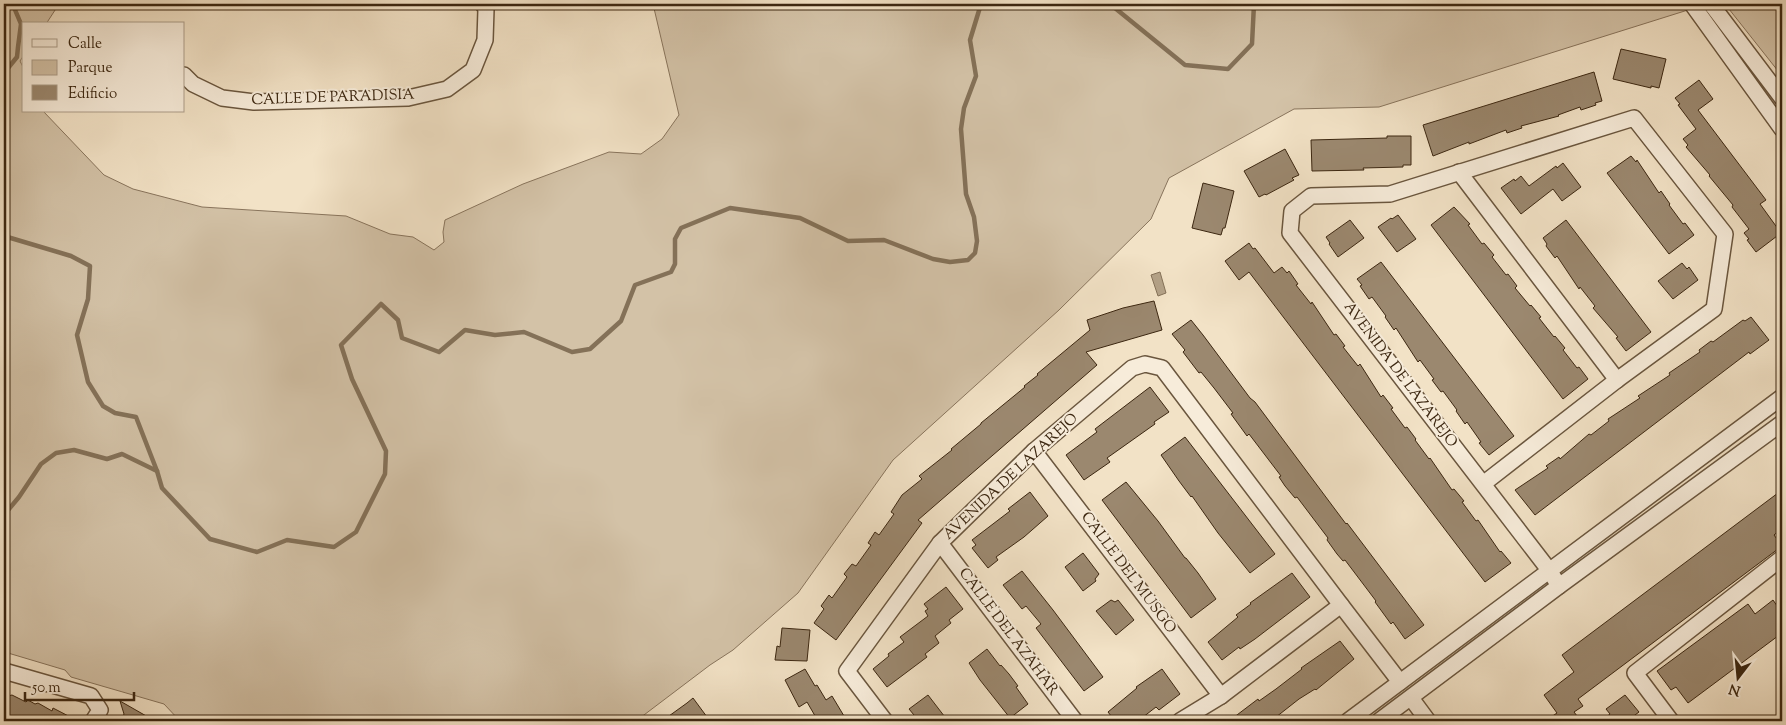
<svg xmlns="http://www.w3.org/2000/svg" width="1786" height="725" viewBox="0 0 1786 725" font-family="'Sorts Mill Goudy',serif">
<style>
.green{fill:#d3c2a7;stroke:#88745c}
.water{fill:#b4a288;stroke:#847158}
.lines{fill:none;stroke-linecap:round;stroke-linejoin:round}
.stream{stroke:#847158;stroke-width:4.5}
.building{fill:#9b886f;stroke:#3c2711}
.minor-casing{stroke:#6a563e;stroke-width:18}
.minor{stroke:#f7ecda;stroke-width:15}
.labels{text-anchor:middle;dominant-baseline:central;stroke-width:4;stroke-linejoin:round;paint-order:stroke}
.street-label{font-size:15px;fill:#3c2711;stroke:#f7ecda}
</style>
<rect width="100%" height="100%" fill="#f2e2c6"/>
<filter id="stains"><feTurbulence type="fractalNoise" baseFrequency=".004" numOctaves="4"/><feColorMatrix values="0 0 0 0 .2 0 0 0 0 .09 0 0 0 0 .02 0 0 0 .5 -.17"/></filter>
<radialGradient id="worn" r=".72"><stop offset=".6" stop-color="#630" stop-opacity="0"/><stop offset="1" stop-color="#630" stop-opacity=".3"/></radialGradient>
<!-- green -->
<g class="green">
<path d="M4 4H59L46 24H24V55L20 61 24 69V111H43L104 175 133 189 202 207 346 216 390 234 413 237 434 250 444 242 443 232 445 220 523 184 609 152 641 154 662 139 679 115 653 4H1707L1379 107 1294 109 1169 178 1151 219 1059 310 893 460 798 593 733 650 710 665 636 721H180L164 704 71 677 65 670 8 653 4 656Z"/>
<path d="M1725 4H1782V76Z"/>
</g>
<!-- water -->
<path class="water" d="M1160 272 1166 293 1158 296 1151 275Z"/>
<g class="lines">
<!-- stream -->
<g class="stream">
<path d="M1110 4 1185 65 1228 69 1252 44 1254 4"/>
<path d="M4 73 17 57 18 47 21 24 13 5 10 4"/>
<path d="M4 236 71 256 90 266 88 299 77 335 88 382 103 406 115 413 136 417 157 471 162 488 210 539 257 552 287 540 334 547 356 532 385 474 386 451 352 379 341 345 381 304 398 320 402 338 439 352 465 330 495 335 524 332 572 352 590 349 621 321 635 285 671 272 675 264V239L681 228 730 208 800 218 848 241 884 240 933 259 950 262 968 260 975 253 977 241 974 217 966 194 961 129 964 108 976 76 970 40 981 4"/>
<path d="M4 515 19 497 41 464 56 453 74 450 107 459 122 454 157 471"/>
</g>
</g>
<!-- building -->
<g class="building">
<path d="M1621 49 1666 59 1659 88 1651 86V88L1613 79Z"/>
<path d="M1594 72 1602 101 1595 103 1596 105 1581 110 1580 107 1558 115 1559 116 1521 126 1522 128 1507 133 1506 130 1469 144V142L1433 156 1423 125Z"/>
<path d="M1699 80 1713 99 1698 110 1766 200 1760 204 1781 233 1756 252 1747 240 1749 239 1744 233 1749 229 1732 207 1733 205 1709 176 1710 175 1686 147 1688 145 1683 139 1696 129 1678 105 1680 104 1675 98Z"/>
<path d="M1387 136H1411V165H1403V167L1363 168 1364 170 1312 171 1311 140 1387 138Z"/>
<path d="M1285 149 1299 175 1292 178 1294 180 1266 195 1265 194 1259 197 1244 171Z"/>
<path d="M1631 156 1636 162 1637 160 1659 193 1661 191 1670 204 1669 205 1683 224 1685 223 1694 235 1669 254 1607 173Z"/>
<path d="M1563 163 1581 187 1562 201 1553 189 1521 214 1501 188 1514 179 1515 181 1521 176 1529 186 1556 166 1557 168Z"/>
<path d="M1203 183 1234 191 1225 228H1223L1221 235 1192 228Z"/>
<path d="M1454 207 1470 224 1468 225 1482 244 1484 243 1494 255 1492 257 1506 275 1508 274 1517 286 1515 288 1530 306 1531 305 1541 317 1539 318 1554 337 1555 336 1565 348 1563 350 1577 368 1579 367 1588 379 1563 399 1431 225Z"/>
<path d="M1398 215 1416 239 1397 252 1378 227 1391 218 1392 219Z"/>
<path d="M1350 220 1364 238 1338 257 1329 244 1330 243 1326 237Z"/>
<path d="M1566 220 1651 332 1626 351 1616 338 1618 337 1593 308 1595 306 1580 287 1579 289 1557 256 1555 258 1546 246 1547 244 1543 238Z"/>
<path d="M1249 243 1253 249 1255 248 1274 273 1282 267 1287 273 1289 271 1298 284 1296 285 1311 304 1312 302 1334 335 1336 334 1345 346 1343 347 1358 366 1360 364 1381 397 1383 395 1393 408 1391 409 1405 428 1407 427 1416 439 1415 440 1429 459 1430 458 1452 490 1454 489 1464 501 1462 502 1476 521 1478 520 1500 552 1501 551 1511 563 1485 582 1249 272 1239 280 1225 261Z"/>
<path d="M1381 262 1514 436 1489 455 1479 443 1481 442 1467 422 1465 424 1456 411 1457 410 1443 391 1441 392 1432 380 1434 379 1420 360 1418 362 1396 328 1394 330 1385 317 1386 316 1372 297 1369 299 1360 286 1362 285 1357 279Z"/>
<path d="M1682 263 1687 269 1689 267 1698 280 1673 299 1658 281Z"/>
<path d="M1154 301 1162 330 1086 352 1097 365 918 520 922 523 836 640 814 623 824 609 821 606 829 595 832 598 847 577 844 574 852 564 856 566 871 545 868 543 875 532 879 535 894 514 891 512 902 495 922 479 919 476 952 450 951 449 981 424V423L1025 387 1024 386 1038 375 1037 374 1090 330 1087 320 1123 308Z"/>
<path d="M1751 317 1769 340 1750 354 1749 352 1535 515 1515 490 1548 468 1546 466 1559 457 1560 459 1589 434 1591 435 1609 421 1608 419 1640 398 1638 396 1670 375 1669 373 1700 352 1699 350 1711 341 1713 342 1743 320 1745 321Z"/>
<path d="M1191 320 1203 335 1250 398 1255 402 1346 524 1347 523 1424 625 1405 639 1393 622 1391 624 1375 602 1376 601 1345 560 1343 561 1337 554 1327 540 1328 538 1297 497 1295 498 1285 486 1279 477 1281 476 1249 434 1247 436 1231 414 1233 413 1214 388 1201 372 1199 373 1183 352 1185 350 1172 334Z"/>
<path d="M1150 387 1169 412 1154 422 1155 424 1107 458 1110 462 1084 480 1066 455 1097 432 1095 429Z"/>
<path d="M1185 437 1275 554 1250 573 1218 533 1192 496 1191 497 1179 481 1161 455Z"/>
<path d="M1126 482 1158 521 1185 558H1186L1198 573 1216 599 1191 618 1102 500Z"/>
<path d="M1782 490V528L1774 535 1782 546 1578 699 1583 706 1574 712 1581 721H1545L1557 713 1544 695 1574 672 1562 655Z"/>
<path d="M1030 492 1048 516 1024 537 996 557 998 560 988 568 972 548 976 545 972 540 1010 511 1008 509Z"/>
<path d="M1083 553 1099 574 1095 579 1096 581 1083 591 1065 567Z"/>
<path d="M1022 571 1053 610 1103 677 1084 691 1036 628 1041 624 1026 606 1022 609 1003 585Z"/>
<path d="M1292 573 1310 597 1255 639 1240 649 1239 647 1222 660 1208 642 1238 617 1236 615 1251 604 1250 603Z"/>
<path d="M946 587 963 609 949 620 951 623 935 636 939 643 925 654 927 657 887 687 873 669 889 656 888 654 904 642 900 637 928 616 925 611 928 609 924 604Z"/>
<path d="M1111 600 1115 602 1118 600 1134 620 1116 635 1096 611Z"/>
<path d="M1773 600 1782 613V633L1688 703 1676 687 1671 690 1657 671 1748 604 1755 614Z"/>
<path d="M782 628 810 630 807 661 775 660 777 646 780 647Z"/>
<path d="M1340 641 1354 659 1316 690 1315 689 1299 699 1271 721H1229L1258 699 1259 701 1276 689 1302 669 1301 668Z"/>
<path d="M987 649 1000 666 1001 665 1009 674 1018 686 1016 687 1028 704 1010 718 980 680 969 663Z"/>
<path d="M805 669 815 686 817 685 826 700 832 696 847 721H818L807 702 799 707 785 680Z"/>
<path d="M1162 669 1180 694 1159 710 1156 707 1138 721H1115L1108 712 1137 688 1136 687Z"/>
<path d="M12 695 26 702 28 700 35 704 38 703 52 711 53 708 78 721H4V697Z"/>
<path d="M928 695 948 721H919L909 709Z"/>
<path d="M1625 695 1639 712 1627 721H1601L1610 714 1606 709Z"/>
<path d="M693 698 710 721H662L687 703Z"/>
<path d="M120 701 155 721H121L124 714Z"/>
</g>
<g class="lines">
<defs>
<g id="minor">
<path d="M1692 4 1782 129"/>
<path d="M1711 4 1782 98"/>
<path d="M184 75 193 84 222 98 254 102 408 98 447 89 473 70 485 40 486 9 483 4"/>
<path d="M1459 172 1617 380"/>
<path d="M1034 451 1221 696"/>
<path d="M1483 484 1617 380 1714 309 1725 234 1634 118 1390 194 1311 196 1292 211 1290 233 1549 570 1559 586"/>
<path d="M940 543 1075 721"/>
<path d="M4 671 91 696 100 710 93 721"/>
<path d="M1411 698 1428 721"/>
<path d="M885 721 847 671 940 543 1034 451 1132 368 1145 364 1162 368 1341 605 1400 682"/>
<path d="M1180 721 1221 696 1341 605"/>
<path d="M1348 721 1782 397"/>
<path d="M1379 721 1559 586 1782 423"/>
<path d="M1671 721 1635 673 1782 558"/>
</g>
</defs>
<!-- minor casing -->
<use href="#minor" class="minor-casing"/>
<!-- minor -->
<use href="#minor" class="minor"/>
</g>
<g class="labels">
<!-- street labels -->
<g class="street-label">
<text transform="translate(333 98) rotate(-2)">CALLE DE PARADISIA</text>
<text transform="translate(1400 375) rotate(53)">AVENIDA DE LAZAREJO</text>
<text transform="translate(1011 477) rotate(-43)">AVENIDA DE LAZAREJO</text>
<text transform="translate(1128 573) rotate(53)">CALLE DEL MUSGO</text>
<text transform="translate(1008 632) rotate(53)">CALLE DEL AZAHAR</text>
</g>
</g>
<!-- margin -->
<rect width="1786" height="725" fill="none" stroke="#f2e2c6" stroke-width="20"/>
<rect x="5" y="5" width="1776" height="715" fill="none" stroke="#3c2711" stroke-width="2.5"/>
<rect x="10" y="10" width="1766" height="705" fill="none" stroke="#3c2711"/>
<!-- legend -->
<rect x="22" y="22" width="162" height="90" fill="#f7ecda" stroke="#ac9d8a"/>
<rect x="32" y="39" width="25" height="8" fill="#f7ecda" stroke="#ac9d8a"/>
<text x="68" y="48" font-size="15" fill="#3c2711">Calle</text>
<rect x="32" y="60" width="25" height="15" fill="#d3c2a7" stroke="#ac9d8a"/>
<text x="68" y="72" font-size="15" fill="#3c2711">Parque</text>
<rect x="32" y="85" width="25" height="15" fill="#9b886f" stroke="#ac9d8a"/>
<text x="68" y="98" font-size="15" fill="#3c2711">Edificio</text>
<!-- north arrow -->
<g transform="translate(1738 678) rotate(196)" stroke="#f7ecda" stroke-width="4" paint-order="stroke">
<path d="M0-4L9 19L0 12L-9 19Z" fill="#3c2711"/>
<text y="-8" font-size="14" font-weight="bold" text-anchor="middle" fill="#3c2711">N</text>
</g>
<!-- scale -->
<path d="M25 692v8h109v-8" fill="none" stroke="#3c2711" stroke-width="2.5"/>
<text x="32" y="692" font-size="15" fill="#3c2711" stroke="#f7ecda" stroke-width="4" paint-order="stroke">50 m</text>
<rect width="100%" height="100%" filter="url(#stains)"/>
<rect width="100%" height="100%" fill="url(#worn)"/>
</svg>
